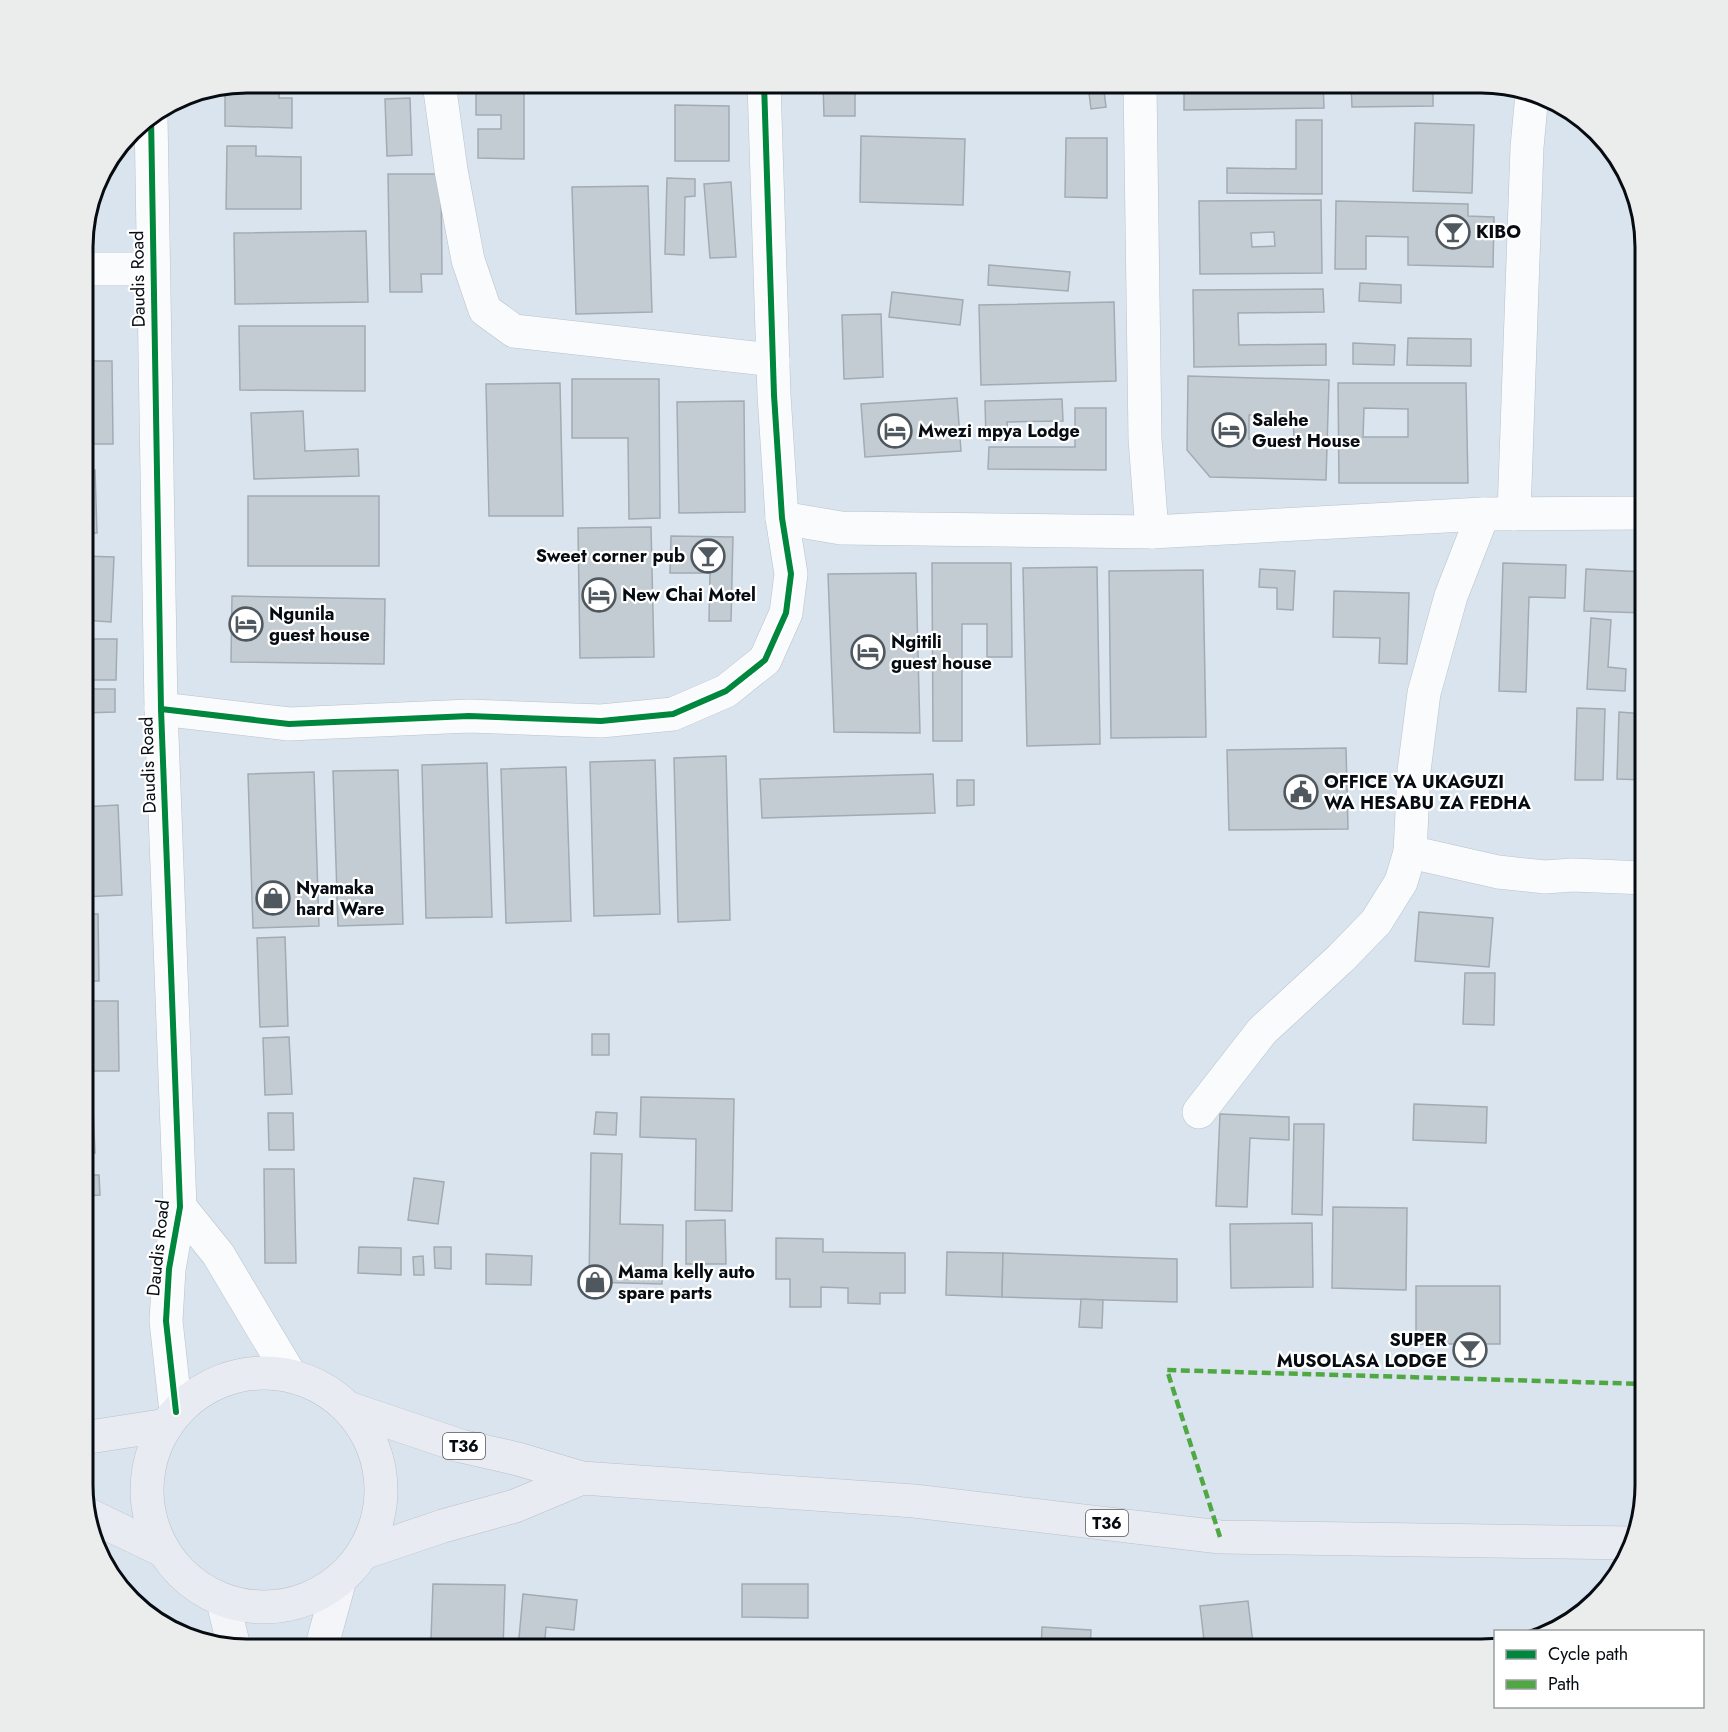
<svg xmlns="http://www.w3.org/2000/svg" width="1728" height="1732" viewBox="0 0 1728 1732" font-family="Jost,sans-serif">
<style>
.building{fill:#c3ccd2;stroke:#a2abb2;stroke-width:1.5;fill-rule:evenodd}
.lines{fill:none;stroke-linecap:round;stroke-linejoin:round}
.minor-casing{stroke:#bac2ca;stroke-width:34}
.tertiary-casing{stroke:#bac2ca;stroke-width:34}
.secondary-casing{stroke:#bac2ca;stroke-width:34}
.trunk-casing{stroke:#bbc0c5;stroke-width:34}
.minor{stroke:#f9fbfc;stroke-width:33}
.tertiary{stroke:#f9fbfc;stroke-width:33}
.secondary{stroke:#f4f5f8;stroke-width:33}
.trunk{stroke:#e8ebf2;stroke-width:33}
.quiet{stroke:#50a842;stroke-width:4.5;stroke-dasharray:9 4.5;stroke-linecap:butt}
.cycleway-casing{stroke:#fff;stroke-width:10}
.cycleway{stroke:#00873e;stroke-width:6}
.labels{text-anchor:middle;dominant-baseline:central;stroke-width:4.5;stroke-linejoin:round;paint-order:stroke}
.shield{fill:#fff;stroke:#515559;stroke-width:1.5}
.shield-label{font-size:16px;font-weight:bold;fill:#060c12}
.poi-label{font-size:18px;font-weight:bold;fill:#060c12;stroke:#fff;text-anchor:start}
.street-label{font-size:18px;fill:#060c12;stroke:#fff}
.rim{fill:none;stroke:#060c12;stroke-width:3}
</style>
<rect width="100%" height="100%" fill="#dae4ee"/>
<!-- building -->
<g class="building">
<path d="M247 82 279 83V98H292V128L225 126V87Z"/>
<path d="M476 83H552V86L524 85V159L478 158V129H501V115H476Z"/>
<rect x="666" y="83" width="59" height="7"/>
<path d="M823 83H855V116H824Z"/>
<path d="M1103 83 1106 107 1091 109 1088 85Z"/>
<path d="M1184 83H1323L1324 108 1184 110Z"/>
<path d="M1433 83V106L1352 107 1351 84Z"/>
<path d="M410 98 412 155 387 156 385 99Z"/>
<path d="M675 105 729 106V161H675Z"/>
<path d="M1296 120H1322V194L1227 193V168L1296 169Z"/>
<path d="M1415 123 1474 125 1472 193 1413 191Z"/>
<path d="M861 136 965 139 963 205 860 202Z"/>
<path d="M1066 138H1107V198L1065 197Z"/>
<path d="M227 146H256V156L301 157V209H226Z"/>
<path d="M388 174H441L442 274H421L422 292H390Z"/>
<path d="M667 178 695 179V196L685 197 684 255 665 254Z"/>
<path d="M731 182 736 257 710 258 704 184Z"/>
<path d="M648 186 652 312 576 314 572 187Z"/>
<path d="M1321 200 1322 273 1200 274 1199 201ZM1274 232 1275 246 1252 247 1251 233Z"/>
<path d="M1336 201 1468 204V216L1494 217 1493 267 1408 265V237L1366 236V269H1335Z"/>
<path d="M366 231 368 302 235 304 234 233Z"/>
<path d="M989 265 1070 272 1068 291 988 285Z"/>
<path d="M1360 283 1401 285V303L1359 301Z"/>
<path d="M1323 289 1324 312 1238 313 1239 345 1326 344V365L1194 367 1193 290Z"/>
<path d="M892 292 963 300 960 325 889 317Z"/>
<path d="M1114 302 1116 381 981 385 979 305Z"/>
<path d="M881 314 883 377 844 379 842 315Z"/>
<path d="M239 326H365V391L240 390Z"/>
<path d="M1408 338 1471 339V366L1407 365Z"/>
<path d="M1353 343 1395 345 1394 365 1353 364Z"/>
<path d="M83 361H112L113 444H83Z"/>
<path d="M1188 376 1329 380 1326 480 1210 477 1187 450ZM1249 415H1293L1294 438 1249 439Z"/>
<path d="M572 379H659L660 518 629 519 628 438H572Z"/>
<path d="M560 383 563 516H489L486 384Z"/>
<path d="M1338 383H1466L1468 483H1339ZM1364 408 1408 409V437H1363Z"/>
<path d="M957 398 961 451 865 457 861 404Z"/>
<path d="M1062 399 1063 421 1007 422 1008 440H986L985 401Z"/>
<path d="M744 401 745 512 679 513 677 402Z"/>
<path d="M1075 408H1106V470L988 469 989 447H1075Z"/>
<path d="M303 411 305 451 358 449 359 476 254 479 251 413Z"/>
<path d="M83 470H95L97 533H83Z"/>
<rect x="248" y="496" width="131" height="70"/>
<path d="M651 527 654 657 580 658 578 528Z"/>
<path d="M671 536 733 537 731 621H709L710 573H670Z"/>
<path d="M83 556 114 557 111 622 83 620Z"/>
<path d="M932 563H1011L1012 657H987V624H962V741H933Z"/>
<path d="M1503 563 1566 565 1565 598 1529 597 1526 692 1499 691Z"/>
<path d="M1097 567 1100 744 1027 746 1023 568Z"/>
<path d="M1260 569 1295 571 1293 610 1277 609V588L1259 587Z"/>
<path d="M1586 569 1645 572V613L1584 611Z"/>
<path d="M1203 570 1206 737 1111 738 1109 571Z"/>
<path d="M916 573 920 733 834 732 828 574Z"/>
<path d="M1334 591 1409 593 1407 664 1379 663 1380 638 1333 637Z"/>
<path d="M232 596 385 599 384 664 231 662Z"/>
<path d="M1591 618 1611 620 1608 667 1626 669 1625 691 1587 689Z"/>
<path d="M83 639H117L116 680H83Z"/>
<path d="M83 689H115V712L83 713Z"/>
<path d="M1577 708 1605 709 1603 780H1575Z"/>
<path d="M1619 712 1645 714V780L1617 779Z"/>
<path d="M83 730 91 731 90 795H83Z"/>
<path d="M1346 748 1348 829 1229 830 1227 750Z"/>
<path d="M726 756 730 920 678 922 674 758Z"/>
<path d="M655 760 660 914 594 916 590 762Z"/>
<path d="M487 763 492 917 426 918 422 765Z"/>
<path d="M566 767 571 921 506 923 501 769Z"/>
<path d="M398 770 403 924 338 926 333 771Z"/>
<path d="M314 772 319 926 253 928 248 774Z"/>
<path d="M933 774 935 813 762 818 760 779Z"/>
<path d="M957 780H974V805L957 806Z"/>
<path d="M118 805 122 895 83 897V807Z"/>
<path d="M1419 912 1493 918 1489 967 1415 961Z"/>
<path d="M83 914H98L99 981H83Z"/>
<path d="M285 937 288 1026 260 1027 257 938Z"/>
<path d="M1465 973H1495L1494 1025 1463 1024Z"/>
<path d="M83 1001H118L119 1071H83Z"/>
<rect x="592" y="1034" width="17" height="21"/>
<path d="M289 1037 292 1094 265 1095 263 1038Z"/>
<path d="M83 1085H92L95 1153H83Z"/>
<path d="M641 1097 734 1099 732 1211 695 1210 696 1139 640 1137Z"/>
<path d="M1414 1104 1487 1107 1486 1143 1413 1140Z"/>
<path d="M596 1112 617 1113 616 1135 594 1134Z"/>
<path d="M268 1113H293L294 1150H269Z"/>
<path d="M1220 1114 1289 1117V1140L1250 1138 1247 1207 1216 1206Z"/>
<path d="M1294 1124H1324L1322 1215 1292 1214Z"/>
<path d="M591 1153 622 1154 620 1224 663 1225 662 1284 589 1282Z"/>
<path d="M264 1169H294L296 1263H265Z"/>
<path d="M83 1175H99L100 1195 83 1196Z"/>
<path d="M414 1178 444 1182 438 1224 408 1220Z"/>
<path d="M1333 1207 1407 1208 1406 1290 1332 1288Z"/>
<path d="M725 1220 726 1264H686V1221Z"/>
<path d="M1312 1223 1313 1287 1231 1288 1230 1224Z"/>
<path d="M776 1238 823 1239V1252L905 1253V1293H880V1304L848 1303V1288L821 1287V1307H790V1279H776Z"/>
<path d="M359 1247 401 1248V1275L358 1273Z"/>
<path d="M434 1247H451V1269L435 1268Z"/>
<path d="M947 1252 1003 1253 1002 1297 946 1295Z"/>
<path d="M1003 1253 1177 1259V1302L1002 1297Z"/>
<path d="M486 1254 532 1256 531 1285 486 1284Z"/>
<path d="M423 1256 424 1275H414L413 1257Z"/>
<rect x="1416" y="1286" width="84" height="58"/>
<path d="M1081 1299 1103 1300 1102 1328 1079 1327Z"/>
<path d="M433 1584 505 1585 503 1649H460V1639H431Z"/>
<path d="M742 1584H808V1618L742 1617Z"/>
<path d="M523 1594 577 1600 574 1630 546 1627 544 1649H518Z"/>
<path d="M1248 1601 1253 1644 1205 1649 1200 1606Z"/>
<path d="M1042 1627 1091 1630 1090 1649H1041Z"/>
<path d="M1436 1644 1496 1646V1647L1481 1649H1436Z"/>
</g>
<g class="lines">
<defs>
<g id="minor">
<path d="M439 83 451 170 468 260 485 310 514 331 773 360"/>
<path d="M1140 83 1145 439 1152 532"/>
<path d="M1514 514 1527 147 1532 94"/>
<path d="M782 518 841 528 1152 532 1483 514 1645 513"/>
<path d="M161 709 289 724 469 716 601 721 673 714 726 691 765 660 786 613 791 574 782 518 774 395 764 83"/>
<path d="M1410 852 1498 872 1545 877 1573 875 1645 878"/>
<path d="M1199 1112 1262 1031 1341 958 1376 922 1401 882 1410 852 1414 771 1424 693 1451 596 1483 514"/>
</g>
<g id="tertiary">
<path d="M151 116 161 709 180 1207 169 1269 166 1321 176 1412"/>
<path d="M83 269H153"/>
<path d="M180 1207 218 1254 289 1373"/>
</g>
<g id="secondary">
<path d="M223 1602 234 1647"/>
<path d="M321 1649 339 1583"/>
</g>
<g id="trunk">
<circle cx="264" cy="1490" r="117"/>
<path d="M348 1408 461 1446 518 1459 582 1478 914 1501 1220 1537 1634 1543"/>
<path d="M83 1438 167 1425"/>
<path d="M89 1515 162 1550"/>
<path d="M366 1552 443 1526 515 1506 582 1478"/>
</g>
</defs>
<!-- minor casing -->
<use href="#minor" class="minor-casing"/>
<!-- tertiary casing -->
<use href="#tertiary" class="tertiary-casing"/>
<!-- secondary casing -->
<use href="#secondary" class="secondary-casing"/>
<!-- trunk casing -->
<use href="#trunk" class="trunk-casing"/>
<!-- minor -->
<use href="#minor" class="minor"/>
<!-- tertiary -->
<use href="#tertiary" class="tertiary"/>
<!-- secondary -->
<use href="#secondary" class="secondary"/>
<!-- trunk -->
<use href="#trunk" class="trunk"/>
<!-- quiet -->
<path class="quiet" d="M1220 1537 1167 1370 1645 1384"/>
<defs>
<g id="cycleway">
<path d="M151 116 161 709 180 1207 169 1269 166 1321 176 1412"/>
<path d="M161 709 289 724 469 716 601 721 673 714 726 691 765 660 786 613 791 574 782 518 774 395 764 83"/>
</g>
</defs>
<!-- cycleway casing -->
<use href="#cycleway" class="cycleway-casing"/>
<!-- cycleway -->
<use href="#cycleway" class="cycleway"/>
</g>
<!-- icons -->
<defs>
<symbol id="bar-ring" viewBox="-11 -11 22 22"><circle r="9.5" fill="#fff" stroke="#50585f" stroke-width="1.5"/><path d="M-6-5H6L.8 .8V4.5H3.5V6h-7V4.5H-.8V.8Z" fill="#50585f"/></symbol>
<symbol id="hotel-ring" viewBox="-11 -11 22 22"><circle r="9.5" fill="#fff" stroke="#50585f" stroke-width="1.5"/><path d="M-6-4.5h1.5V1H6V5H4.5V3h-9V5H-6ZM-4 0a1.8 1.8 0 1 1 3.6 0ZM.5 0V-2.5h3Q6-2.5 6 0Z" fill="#50585f"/></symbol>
<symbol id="civic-ring" viewBox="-11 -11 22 22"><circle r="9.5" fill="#fff" stroke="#50585f" stroke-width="1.5"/><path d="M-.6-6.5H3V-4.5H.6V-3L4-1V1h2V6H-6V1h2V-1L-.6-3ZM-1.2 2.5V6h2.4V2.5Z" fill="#50585f"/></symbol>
<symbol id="shop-ring" viewBox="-11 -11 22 22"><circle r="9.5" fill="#fff" stroke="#50585f" stroke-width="1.5"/><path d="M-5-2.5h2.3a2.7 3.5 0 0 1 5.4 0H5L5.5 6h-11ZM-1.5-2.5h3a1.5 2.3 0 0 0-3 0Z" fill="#50585f"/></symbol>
</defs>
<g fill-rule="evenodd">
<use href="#bar-ring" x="1434" y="213" width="38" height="38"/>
<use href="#hotel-ring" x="1210" y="411" width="38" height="38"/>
<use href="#hotel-ring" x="876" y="412" width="38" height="38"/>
<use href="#bar-ring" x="689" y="537" width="38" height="38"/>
<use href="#hotel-ring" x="580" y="576" width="38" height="38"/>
<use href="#hotel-ring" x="227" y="605" width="38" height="38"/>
<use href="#hotel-ring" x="849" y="633" width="38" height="38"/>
<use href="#civic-ring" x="1282" y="773" width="38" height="38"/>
<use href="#shop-ring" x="254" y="879" width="38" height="38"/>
<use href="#shop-ring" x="576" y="1263" width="38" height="38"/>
<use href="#bar-ring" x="1451" y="1331" width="38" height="38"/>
</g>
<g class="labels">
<!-- shield labels -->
<g class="shield">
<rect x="443" y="1433" width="42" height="26" rx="4.5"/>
<rect x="1086" y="1510" width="42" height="26" rx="4.5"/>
</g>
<g class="shield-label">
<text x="464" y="1446">T36</text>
<text x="1107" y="1523">T36</text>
</g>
<!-- poi labels -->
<g class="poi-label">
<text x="1476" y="232">KIBO</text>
<text x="1252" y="420">Salehe<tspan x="1252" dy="21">Guest House</tspan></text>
<text x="918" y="431">Mwezi mpya Lodge</text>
<text x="685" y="556" text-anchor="end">Sweet corner pub</text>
<text x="622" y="595">New Chai Motel</text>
<text x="269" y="614">Ngunila<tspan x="269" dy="21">guest house</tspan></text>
<text x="891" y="642">Ngitili<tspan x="891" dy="21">guest house</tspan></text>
<text x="1324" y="782">OFFICE YA UKAGUZI<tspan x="1324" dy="21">WA HESABU ZA FEDHA</tspan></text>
<text x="296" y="888">Nyamaka<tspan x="296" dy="21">hard Ware</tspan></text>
<text x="618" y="1272">Mama kelly auto<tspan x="618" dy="21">spare parts</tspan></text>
<text x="1447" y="1340" text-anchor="end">SUPER<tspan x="1447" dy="21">MUSOLASA LODGE</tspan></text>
</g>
<!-- street labels -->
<g class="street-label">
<text transform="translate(138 279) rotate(-91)">Daudis Road</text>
<text transform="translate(148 765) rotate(-92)">Daudis Road</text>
<text transform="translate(158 1248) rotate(-84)">Daudis Road</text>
</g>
</g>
<!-- crop -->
<path d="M0 0H1728V1732H0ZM247 93H1481A154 154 0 0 1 1635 247V1485A154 154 0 0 1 1481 1639H247A154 154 0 0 1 93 1485V247A154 154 0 0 1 247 93Z" fill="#ebecec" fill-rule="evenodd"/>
<path class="rim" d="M247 93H1481A154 154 0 0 1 1635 247V1485A154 154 0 0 1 1481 1639H247A154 154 0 0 1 93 1485V247A154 154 0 0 1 247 93Z"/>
<!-- legend -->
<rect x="1494" y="1630" width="210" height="78" fill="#ffffff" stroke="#9b9ea0" stroke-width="1.5"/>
<rect x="1506" y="1650" width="30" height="9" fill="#00873e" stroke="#9b9ea0" stroke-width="1.5"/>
<text x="1548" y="1660" font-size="18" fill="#060c12">Cycle path</text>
<rect x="1506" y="1680" width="30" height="9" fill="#50a842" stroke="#9b9ea0" stroke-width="1.5"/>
<text x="1548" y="1690" font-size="18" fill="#060c12">Path</text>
</svg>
